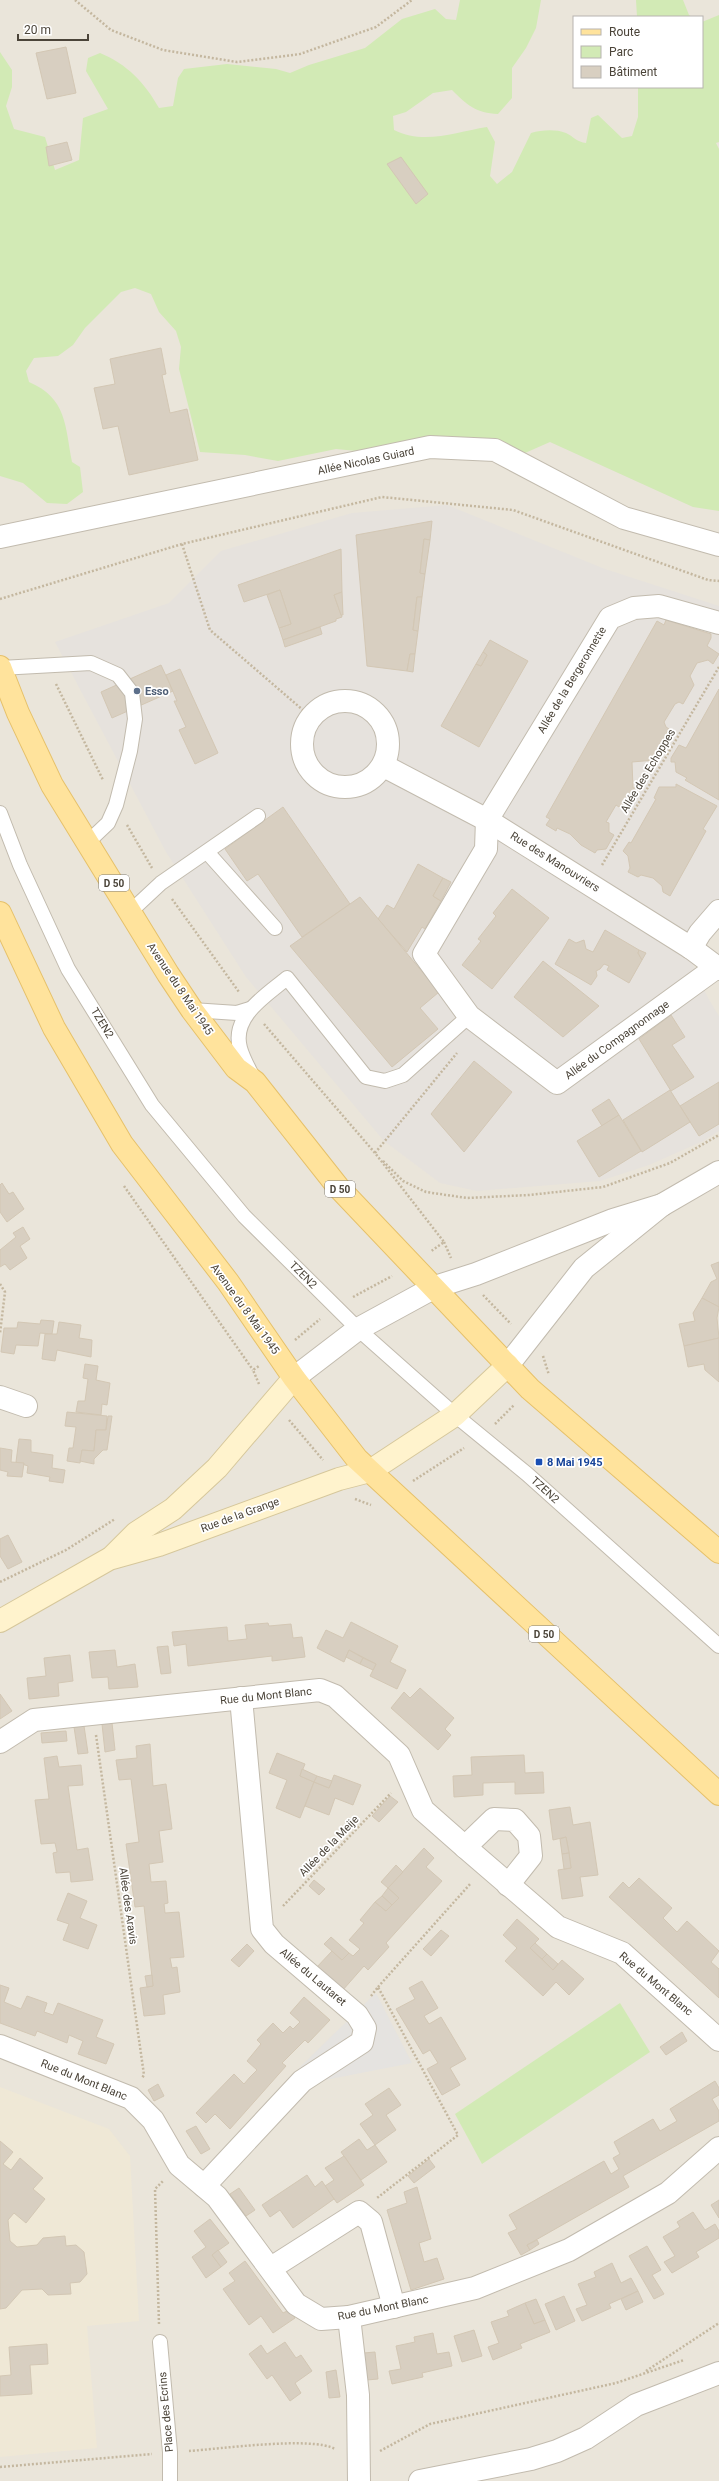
<svg xmlns="http://www.w3.org/2000/svg" width="719" height="2481" viewBox="0 0 719 2481" font-family="Roboto,sans-serif">
<style>
.residential{fill:#eae5da;fill-rule:evenodd}
.industrial{fill:#e6e2dd}
.education{fill:#efe8d6}
.green{fill:#d2eab5}
.parking{fill:#e5e3e0}
.building{fill:#d8cfc1;stroke:#d3c7b4}
.lines{fill:none;stroke-linecap:round;stroke-linejoin:round}
.lane-casing{stroke:#c2bbae;stroke-width:16}
.street-casing{stroke:#c2bbae;stroke-width:24}
.secondary-casing{stroke:#d6c79b;stroke-width:24}
.primary-casing{stroke:#e6c16a;stroke-width:24}
.path{stroke:#c4b79f;stroke-width:2.5;stroke-dasharray:2 2;stroke-linecap:butt}
.lane{stroke:#fff;stroke-width:14}
.street{stroke:#fff;stroke-width:22}
.secondary{stroke:#fff3cd;stroke-width:22}
.primary{stroke:#ffe39c;stroke-width:22}
.service-dot{fill:#5c6f8a;stroke:#fff;stroke-width:1.5}
.transit-dot{fill:#1a4fb4;stroke:#fff;stroke-width:1.5}
.labels{text-anchor:middle;dominant-baseline:central;stroke-width:3.5;stroke-linejoin:round;paint-order:stroke}
.shield{fill:#fff;stroke:#817c74;stroke-width:1}
.shield-label{font-size:10px;font-weight:bold;fill:#4b4439}
.street-label{font-size:11px;fill:#4b4439;stroke:#fff}
.service-label{font-size:11px;font-weight:bold;fill:#4e5e75;stroke:#fff;text-anchor:start}
.transit-label{font-size:11px;font-weight:bold;fill:#164399;stroke:#fff;text-anchor:start}
</style>
<rect width="100%" height="100%" fill="#f6f3ec"/>
<!-- residential -->
<path class="residential" d="M0 0H719V2481H0ZM574 17H702V87H574Z"/>
<!-- industrial -->
<path class="industrial" d="M447 505 605 569 719 606V927L688 954 708 998 719 1016V1131L703 1141 649 1165 600 1181 477 1191 440 1183 384 1141 246 977 166 852 55 642 169 603 221 551 352 513Z"/>
<!-- education -->
<path class="education" d="M0 2087 109 2129 130 2156 139 2321 87 2326 97 2448 0 2457Z"/>
<!-- green -->
<g class="green">
<path d="M460 0H541L536 28 526 48 512 68V98L498 114C476 113 467 105 452 90L433 93 406 112 393 116 394 130C424 145 456 132 487 127L495 142 490 176 497 184 512 172 531 133C542 130 555 129 566 133 574 137 577 142 586 143L591 118 598 115 622 138 632 136 638 117V87H702V22L719 15V142L716 143 719 149V511L693 507 550 442 525 453 487 450 388 454 336 449 278 461 245 455 200 452 179 369 181 347 176 331 159 312 151 294 135 288 121 292 85 328 73 345 58 356 34 358 26 371 29 382C67 398 65 426 72 462L80 467 83 492 67 504 47 503 23 483 0 476V52L12 70V87L6 106 14 129 45 137 55 170 79 160 83 118 108 109 86 71 88 58 100 53C127 64 145 83 159 108L173 106 178 78 184 69 227 64 276 69 290 73 309 65 365 48 402 19 435 9 446 19 456 20Z"/>
<path d="M636 0H683L689 15 692 17H637Z"/>
<path d="M620 2003 650 2052 482 2164 455 2114Z"/>
</g>
<!-- parking -->
<path class="parking" d="M376 1993 412 2063 315 2082 299 2068Z"/>
<!-- building -->
<g class="building">
<path d="M66 47 76 93 47 99 36 53Z"/>
<path d="M67 142 72 160 49 166 46 147Z"/>
<path d="M401 157 428 194 416 204 387 164Z"/>
<path d="M161 348 166 374 162 375 170 413 187 409 198 460 129 475 118 426 103 429 94 388 115 384 110 359Z"/>
<path d="M432 521 430 540 424 539 420 573 425 574 422 597H417L413 630 418 631 415 654H410L407 671 367 666 356 535Z"/>
<path d="M424 539 430 540 425 574 420 573Z"/>
<path d="M341 549 342 592 334 595 342 617 336 619V621L283 640 279 628 291 624 280 590 244 602 238 585Z"/>
<path d="M280 590 291 624 279 628 267 595Z"/>
<path d="M342 592 343 615H341L334 595Z"/>
<path d="M417 597H422L418 631 413 630Z"/>
<path d="M666 620 711 634V638L707 646 719 654 713 664 708 660 697 663 690 676 694 685 683 704 679 702 675 704 664 722 666 727 669 729 656 752 659 754 655 760 632 762 633 788 638 787 639 792 631 806 625 802 619 807 616 805 606 822 609 823V832L614 835 606 849 597 850 595 853 581 845 570 834 557 828 556 831 546 825 550 819 546 817 657 621 664 625Z"/>
<path d="M320 627 322 634 285 647 283 640Z"/>
<path d="M490 640 528 661 479 747 441 726 476 664 481 666 487 655 483 652Z"/>
<path d="M483 652 487 655 481 666 476 664Z"/>
<path d="M410 654H415L413 672 407 671Z"/>
<path d="M161 665 173 691 112 718 101 692Z"/>
<path d="M180 669 218 753 195 764 179 730 186 727 174 701H177L166 675Z"/>
<path d="M719 689V800L685 780 687 778 676 772 675 762H671V758L679 745 686 748Z"/>
<path d="M676 784 717 806 703 829 706 831 670 896 663 892 662 886 653 878 641 875 638 877 628 872 630 868 628 856 623 851 629 842 631 843 656 799 654 798 659 787H676Z"/>
<path d="M283 807 350 904 302 937 258 874 247 881 225 849Z"/>
<path d="M418 864 443 878 433 896 441 901 425 929 422 927 407 952 378 919 387 905 394 909Z"/>
<path d="M443 878 451 882 441 901 433 896Z"/>
<path d="M512 889 549 918 492 989 462 965 481 941 478 939 496 916 493 913Z"/>
<path d="M360 897 439 992 420 1008 438 1029 392 1067 290 946Z"/>
<path d="M605 930 639 950 638 953 642 960 629 983 607 970 609 966 604 964 600 969 596 971 597 976 591 985 555 964 569 939 576 943 584 940 586 949 593 952Z"/>
<path d="M639 950 646 953 642 960 638 953Z"/>
<path d="M543 961 599 1006 563 1037 514 997Z"/>
<path d="M671 1015 685 1037 672 1045 694 1077 671 1091 639 1039Z"/>
<path d="M474 1061 512 1092 464 1152 431 1114Z"/>
<path d="M719 1082V1124L699 1136 680 1106Z"/>
<path d="M670 1090 690 1122 642 1152 623 1120Z"/>
<path d="M609 1099 619 1115 602 1126 592 1110Z"/>
<path d="M619 1115 641 1151 599 1177 577 1141Z"/>
<path d="M2 1183 9 1194 13 1192 24 1209 7 1222 0 1212V1185Z"/>
<path d="M23 1227 30 1239 20 1246 27 1258 10 1270 5 1264 0 1267V1250L16 1237 13 1233Z"/>
<path d="M719 1262V1307L702 1298 711 1282 717 1279 711 1265Z"/>
<path d="M702 1298 719 1307 717 1318 719 1338 684 1346 679 1324 695 1321 693 1313Z"/>
<path d="M41 1320 54 1321 52 1334 40 1333 38 1346 16 1345 14 1354 1 1352 4 1328H17L18 1322 40 1324Z"/>
<path d="M59 1322 81 1325 79 1338 92 1340 91 1357 57 1350 55 1361 42 1359 45 1334H57Z"/>
<path d="M719 1338V1382L705 1370 704 1364 688 1367 684 1346Z"/>
<path d="M85 1364 98 1366 96 1380 110 1383 107 1405 102 1404 101 1415 76 1412 78 1401H85L88 1379 83 1378Z"/>
<path d="M67 1412 107 1416 106 1430H96L94 1451 82 1450 80 1463 67 1461 69 1448H73L76 1427 65 1426Z"/>
<path d="M108 1416H112L107 1450H103L94 1459V1464L80 1461 82 1450 94 1451 96 1430H106Z"/>
<path d="M19 1439 31 1440V1452L53 1455 52 1468 65 1470 63 1483 49 1481 50 1477 27 1473 28 1466 16 1462Z"/>
<path d="M0 1448 12 1450 11 1462 24 1463 22 1477 7 1476 8 1472 0 1470Z"/>
<path d="M8 1535 22 1562 8 1569 0 1556V1539Z"/>
<path d="M351 1622 398 1646 390 1662 406 1670 397 1689 370 1676 376 1664 349 1650 344 1662 317 1648 326 1630 343 1638Z"/>
<path d="M268 1623 269 1626 291 1624 293 1638 302 1637 305 1657 272 1661V1656L188 1666 186 1644 174 1646 172 1632 227 1627 228 1641 237 1640 247 1639 245 1625Z"/>
<path d="M168 1646 171 1673 161 1674 157 1647Z"/>
<path d="M115 1650 117 1667 135 1664 138 1687 109 1689 108 1677 92 1678 89 1652Z"/>
<path d="M349 1650 363 1658 360 1664 346 1657Z"/>
<path d="M70 1655 73 1681 58 1683 59 1696 29 1699 27 1678 46 1676 44 1658Z"/>
<path d="M363 1658 376 1664 373 1670 360 1664Z"/>
<path d="M420 1688 454 1718 445 1729 451 1735 438 1750 391 1708 404 1692 410 1698Z"/>
<path d="M0 1694 12 1711 0 1719Z"/>
<path d="M112 1723 115 1750 105 1752 102 1724Z"/>
<path d="M84 1726 88 1753 78 1754 74 1727Z"/>
<path d="M66 1731 67 1741 42 1743 41 1733Z"/>
<path d="M150 1744 153 1786 166 1784 172 1829 159 1831 163 1862 149 1864 151 1882 166 1881 168 1903 164 1904 165 1913 179 1912 184 1957 170 1958 172 1968 177 1967 180 1992 163 1995 165 2014 144 2016 140 1988 153 1986 144 1906 135 1907 126 1844 139 1842 131 1779 119 1780 116 1760 137 1758 136 1746Z"/>
<path d="M277 1753 305 1764 300 1776 314 1782 300 1818 276 1808 287 1780 269 1773Z"/>
<path d="M524 1755 525 1773 543 1772 544 1793 515 1794V1782L483 1783V1795L454 1797 453 1776 472 1775 471 1757Z"/>
<path d="M57 1756 59 1767 81 1765 83 1785 68 1786 77 1850 88 1848 93 1880 71 1882 70 1872 56 1873 53 1853 57 1852 55 1843 41 1844 35 1800 49 1799 44 1758Z"/>
<path d="M302 1769 317 1776 314 1782 300 1776Z"/>
<path d="M334 1775 361 1785 353 1805 335 1798 329 1815 305 1806 314 1782 329 1788Z"/>
<path d="M317 1776 332 1781 329 1788 314 1782Z"/>
<path d="M390 1796 398 1802 379 1822 372 1816Z"/>
<path d="M570 1807 573 1825 590 1822 598 1875 580 1877 583 1896 562 1899 558 1870 571 1868 569 1853 566 1837 553 1840 549 1810Z"/>
<path d="M566 1837 569 1853 562 1854 560 1839Z"/>
<path d="M424 1848 434 1858 426 1867 442 1881 386 1943 389 1947 368 1970 364 1966 342 1991 316 1968 332 1951 342 1960 349 1953 353 1956 360 1949 349 1940 364 1923 360 1920 375 1902 386 1911 399 1898 388 1888Z"/>
<path d="M569 1853 571 1868 564 1869 562 1854Z"/>
<path d="M396 1865 403 1872 388 1888 381 1882Z"/>
<path d="M639 1878 672 1908 663 1918 677 1932 687 1921 719 1951 711 1962 719 1969V1998L609 1897 623 1882 629 1888Z"/>
<path d="M314 1880 325 1889 319 1895 309 1886Z"/>
<path d="M388 1888 399 1898 392 1905 382 1896Z"/>
<path d="M68 1893 87 1901 80 1918 97 1925 88 1949 63 1940 69 1924 57 1920Z"/>
<path d="M382 1896 392 1905 386 1911 375 1902Z"/>
<path d="M517 1919 539 1939 530 1948 553 1970 562 1960 584 1979 569 1995 556 1982 543 1996 505 1961 517 1948 503 1935Z"/>
<path d="M441 1930 449 1936 431 1956 423 1949Z"/>
<path d="M331 1937 349 1953 342 1960 324 1944Z"/>
<path d="M535 1943 547 1954 542 1959 530 1948Z"/>
<path d="M247 1944 254 1951 239 1967 231 1960Z"/>
<path d="M547 1954 558 1964 553 1970 542 1959Z"/>
<path d="M152 1975 153 1986 147 1987 145 1976Z"/>
<path d="M422 1981 438 2008 424 2016 429 2024 441 2017 466 2059 450 2068 460 2085 442 2095 427 2069 438 2063 430 2050 423 2054 396 2009 415 1999 409 1988Z"/>
<path d="M0 1985 9 1988 4 2002 21 2009 27 1996 47 2003 44 2012 53 2015 58 2003 103 2020 96 2037 114 2044 106 2064 78 2054 83 2041 69 2035 67 2043 37 2031 35 2036 0 2023Z"/>
<path d="M304 1997 330 2020 308 2043 305 2040 282 2063 286 2066 230 2129 215 2114 206 2123 196 2113 234 2074 244 2084 250 2077 257 2070 247 2061 261 2044 257 2040 273 2023 283 2033 290 2026 293 2029 300 2022 290 2013Z"/>
<path d="M682 2032 687 2041 666 2055 660 2047Z"/>
<path d="M715 2081 719 2088V2095L712 2099 719 2111V2121L623 2176 629 2187 527 2245 530 2250 521 2255 508 2233 517 2229 509 2215 604 2161 611 2174 619 2169 613 2158 620 2154 614 2142 653 2119 660 2131 677 2121 670 2109Z"/>
<path d="M158 2084 164 2096 154 2101 148 2090Z"/>
<path d="M389 2088 401 2105 386 2115 396 2130 375 2145 360 2124 373 2115 365 2104Z"/>
<path d="M196 2126 210 2149 201 2154 186 2131Z"/>
<path d="M359 2139 367 2150 375 2145 387 2162 361 2180 341 2152Z"/>
<path d="M0 2141 13 2152 3 2164 11 2170 20 2158 43 2178 33 2189 45 2199 26 2223 14 2213 8 2220 10 2241 17 2247 37 2245 43 2238 65 2236 66 2246 76 2245 84 2252 87 2274 80 2282 70 2283 71 2294 48 2295 42 2289 22 2290 6 2308 0 2309Z"/>
<path d="M344 2156 364 2185 337 2203 325 2186 334 2180 325 2168Z"/>
<path d="M429 2159 435 2167 414 2183 408 2176Z"/>
<path d="M307 2175 315 2187 322 2181 334 2199 293 2228 280 2210 270 2217 262 2205Z"/>
<path d="M417 2187 431 2239 419 2243 424 2262 437 2258 444 2279 411 2290 387 2210 407 2203 404 2192Z"/>
<path d="M239 2188 255 2210 246 2216 230 2194Z"/>
<path d="M719 2200V2218L711 2205Z"/>
<path d="M693 2212 705 2230 715 2224 719 2231V2238L696 2252 699 2257 672 2273 664 2262 675 2256 663 2237 680 2227 677 2222Z"/>
<path d="M210 2219 229 2243 212 2255 221 2267 206 2278 192 2257 206 2247 194 2231Z"/>
<path d="M537 2240 539 2244 530 2250 527 2245Z"/>
<path d="M647 2246 661 2270 652 2275 664 2294 654 2299 629 2256Z"/>
<path d="M218 2250 227 2262 221 2267 212 2255Z"/>
<path d="M245 2261 283 2313 289 2310 295 2318 273 2333 261 2316 249 2325 223 2289 235 2281 229 2273Z"/>
<path d="M612 2263 621 2283 631 2278 638 2291 609 2304 611 2308 582 2321 576 2309 587 2305 578 2284 596 2277 594 2272Z"/>
<path d="M638 2291 643 2302 626 2310 621 2299Z"/>
<path d="M564 2296 575 2321 556 2330 545 2304Z"/>
<path d="M536 2299 545 2320 534 2324 525 2303Z"/>
<path d="M525 2303 534 2324 545 2320 550 2332 520 2344 522 2348 493 2360 488 2347 499 2343 491 2322 509 2316 507 2311Z"/>
<path d="M474 2330 482 2356 462 2362 454 2336Z"/>
<path d="M433 2333 437 2354 449 2352 452 2366 422 2373 423 2377 392 2384 389 2371 401 2369 396 2346 415 2342 414 2337Z"/>
<path d="M285 2342 296 2358 301 2355 312 2371 295 2383 301 2393 290 2401 272 2375 267 2379 249 2354 261 2345 267 2354Z"/>
<path d="M47 2344 48 2364 30 2365 32 2394 0 2396V2376L11 2375 9 2347Z"/>
<path d="M375 2352 378 2379 367 2380 364 2353Z"/>
<path d="M336 2370 340 2397 329 2398 326 2372Z"/>
</g>
<g class="lines">
<defs>
<g id="lane">
<path d="M0 668 91 663 118 675 132 693 135 719 130 751 116 805 108 823 89 841"/>
<path d="M0 813 20 865 68 969 152 1105 244 1216 358 1329 455 1415 527 1474 719 1646"/>
<path d="M207 852 275 928"/>
<path d="M131 911 161 883 258 816"/>
<path d="M192 1010 237 1013 250 1009"/>
<path d="M254 1079C249 1069 243 1059 240 1048 231 1016 267 995 287 978L366 1077 385 1081 403 1075 469 1016"/>
<path d="M160 2342 170 2452V2481"/>
</g>
<g id="street">
<path d="M0 537 430 447 495 450 624 518 719 545"/>
<circle cx="345" cy="744" r="43"/>
<path d="M384 766 487 820 691 948 719 969"/>
<path d="M691 948 700 933 719 911"/>
<path d="M717 967 557 1083 469 1016 424 954 486 849 487 820 610 618 634 608 659 606 719 623"/>
<path d="M508 1365 584 1268 662 1205 719 1172"/>
<path d="M294 1378 358 1329 435 1287 476 1274 613 1220 662 1205"/>
<path d="M0 1397 26 1406"/>
<path d="M0 1742 34 1720 320 1690 335 1696 399 1755 423 1810 465 1847 558 1927 622 1953 719 2040"/>
<path d="M465 1847 494 1819 515 1820 529 1836 531 1856 508 1885"/>
<path d="M0 2046 131 2098 153 2120 179 2165 217 2197 296 2304 321 2319 349 2317 475 2288 569 2250 668 2193 719 2148"/>
<path d="M204 2186 302 2081 362 2042 365 2028 357 2015 274 1944 262 1929 241 1698"/>
<path d="M271 2268 359 2212 371 2222 394 2307"/>
<path d="M349 2317 358 2395 359 2481"/>
<path d="M420 2481 531 2459 557 2451 586 2438 636 2405 719 2373"/>
</g>
<g id="secondary">
<path d="M112 1557 136 1533 173 1509 217 1468 294 1378"/>
<path d="M0 1621 109 1559 159 1545 339 1479 370 1471 455 1415 508 1365"/>
</g>
<g id="primary">
<path d="M0 667 18 713 52 785 168 974 192 1010 236 1068 255 1082 338 1187 530 1389 719 1552"/>
<path d="M0 913 54 1028 122 1144 228 1282 294 1378 357 1459 719 1794"/>
</g>
</defs>
<!-- lane casing -->
<use href="#lane" class="lane-casing"/>
<!-- street casing -->
<use href="#street" class="street-casing"/>
<!-- secondary casing -->
<use href="#secondary" class="secondary-casing"/>
<!-- primary casing -->
<use href="#primary" class="primary-casing"/>
<!-- path -->
<g class="path">
<path d="M75 0 111 30 163 50 237 62 300 54 376 27 412 0"/>
<path d="M182 544 210 630 311 717"/>
<path d="M0 599 182 544 382 497 513 510 708 580 719 581"/>
<path d="M56 684 103 780"/>
<path d="M127 825 152 868"/>
<path d="M602 865 719 667"/>
<path d="M172 899 239 992"/>
<path d="M264 1024 375 1153 444 1242 430 1252"/>
<path d="M375 1153 457 1053"/>
<path d="M383 1161 403 1181 426 1192 467 1198 529 1195 603 1187 670 1163 719 1135"/>
<path d="M124 1186 253 1370"/>
<path d="M444 1242 451 1258"/>
<path d="M0 1284 5 1292 0 1333"/>
<path d="M483 1295 511 1324"/>
<path d="M353 1297 392 1276"/>
<path d="M295 1340 320 1319"/>
<path d="M543 1356 549 1375"/>
<path d="M259 1384 253 1370 259 1366"/>
<path d="M289 1420 323 1460"/>
<path d="M495 1424 514 1405"/>
<path d="M413 1481 464 1448"/>
<path d="M355 1499 371 1505"/>
<path d="M0 1582 66 1550 115 1519"/>
<path d="M96 1735 144 2075 142 2078"/>
<path d="M283 1906 391 1793"/>
<path d="M378 1987 471 1883"/>
<path d="M371 1996 378 1987 458 2135 377 2198"/>
<path d="M159 2324 155 2189 163 2181"/>
<path d="M646 2371 719 2323"/>
<path d="M189 2451C219 2449 313 2436 335 2449"/>
<path d="M380 2451 430 2424 616 2383 684 2360"/>
<path d="M0 2467 152 2454"/>
</g>
<!-- lane -->
<use href="#lane" class="lane"/>
<!-- street -->
<use href="#street" class="street"/>
<!-- secondary -->
<use href="#secondary" class="secondary"/>
<!-- primary -->
<use href="#primary" class="primary"/>
</g>
<!-- markers -->
<circle class="service-dot" cx="137" cy="691" r="4"/>
<rect class="transit-dot" x="535" y="1458" width="8" height="8" rx="2"/>
<g class="labels">
<!-- shield labels -->
<g class="shield">
<rect x="99" y="875" width="30" height="16" rx="3"/>
<rect x="325" y="1181" width="30" height="16" rx="3"/>
<rect x="529" y="1626" width="30" height="16" rx="3"/>
</g>
<g class="shield-label">
<text x="114" y="883">D 50</text>
<text x="340" y="1189">D 50</text>
<text x="544" y="1634">D 50</text>
</g>
<!-- street labels -->
<g class="street-label">
<text transform="translate(366 461) rotate(-12)">Allée Nicolas Guiard</text>
<text transform="translate(572 680) rotate(-59)">Allée de la Bergeronnette</text>
<text transform="translate(648 771) rotate(-59)">Allée des Echoppes</text>
<text transform="translate(555 862) rotate(32)">Rue des Manouvriers</text>
<text transform="translate(180 989) rotate(56)">Avenue du 8 Mai 1945</text>
<text transform="translate(102 1023) rotate(59)">TZEN2</text>
<text transform="translate(617 1040) rotate(-36)">Allée du Compagnonnage</text>
<text transform="translate(303 1275) rotate(45)">TZEN2</text>
<text transform="translate(245 1309) rotate(54)">Avenue du 8 Mai 1945</text>
<text transform="translate(545 1490) rotate(42)">TZEN2</text>
<text transform="translate(240 1515) rotate(-20)">Rue de la Grange</text>
<text transform="translate(266 1696) rotate(-6)">Rue du Mont Blanc</text>
<text transform="translate(329 1846) rotate(-46)">Allée de la Meije</text>
<text transform="translate(128 1906) rotate(82)">Allée des Aravis</text>
<text transform="translate(313 1977) rotate(40)">Allée du Lautaret</text>
<text transform="translate(656 1984) rotate(40)">Rue du Mont Blanc</text>
<text transform="translate(84 2080) rotate(22)">Rue du Mont Blanc</text>
<text transform="translate(383 2308) rotate(-11)">Rue du Mont Blanc</text>
<text transform="translate(166 2412) rotate(-95)">Place des Ecrins</text>
</g>
<!-- service labels -->
<g class="service-label">
<text x="145" y="691">Esso</text>
</g>
<!-- transit labels -->
<g class="transit-label">
<text x="547" y="1462">8 Mai 1945</text>
</g>
</g>
<!-- legend -->
<rect x="573" y="16" width="130" height="72" fill="#ffffff" stroke="#b7b4b0"/>
<rect x="581" y="29" width="20" height="6" fill="#ffe39c" stroke="#b7b4b0"/>
<text x="609" y="36" font-size="12" fill="#4b4439">Route</text>
<rect x="581" y="46" width="20" height="12" fill="#d2eab5" stroke="#b7b4b0"/>
<text x="609" y="56" font-size="12" fill="#4b4439">Parc</text>
<rect x="581" y="66" width="20" height="12" fill="#d8cfc1" stroke="#b7b4b0"/>
<text x="609" y="76" font-size="12" fill="#4b4439">Bâtiment</text>
<!-- scale -->
<path d="M18 34v6h70v-6" fill="none" stroke="#4b4439" stroke-width="2"/>
<text x="24" y="34" font-size="12" fill="#4b4439" stroke="#ffffff" stroke-width="3" paint-order="stroke">20 m</text>
</svg>
